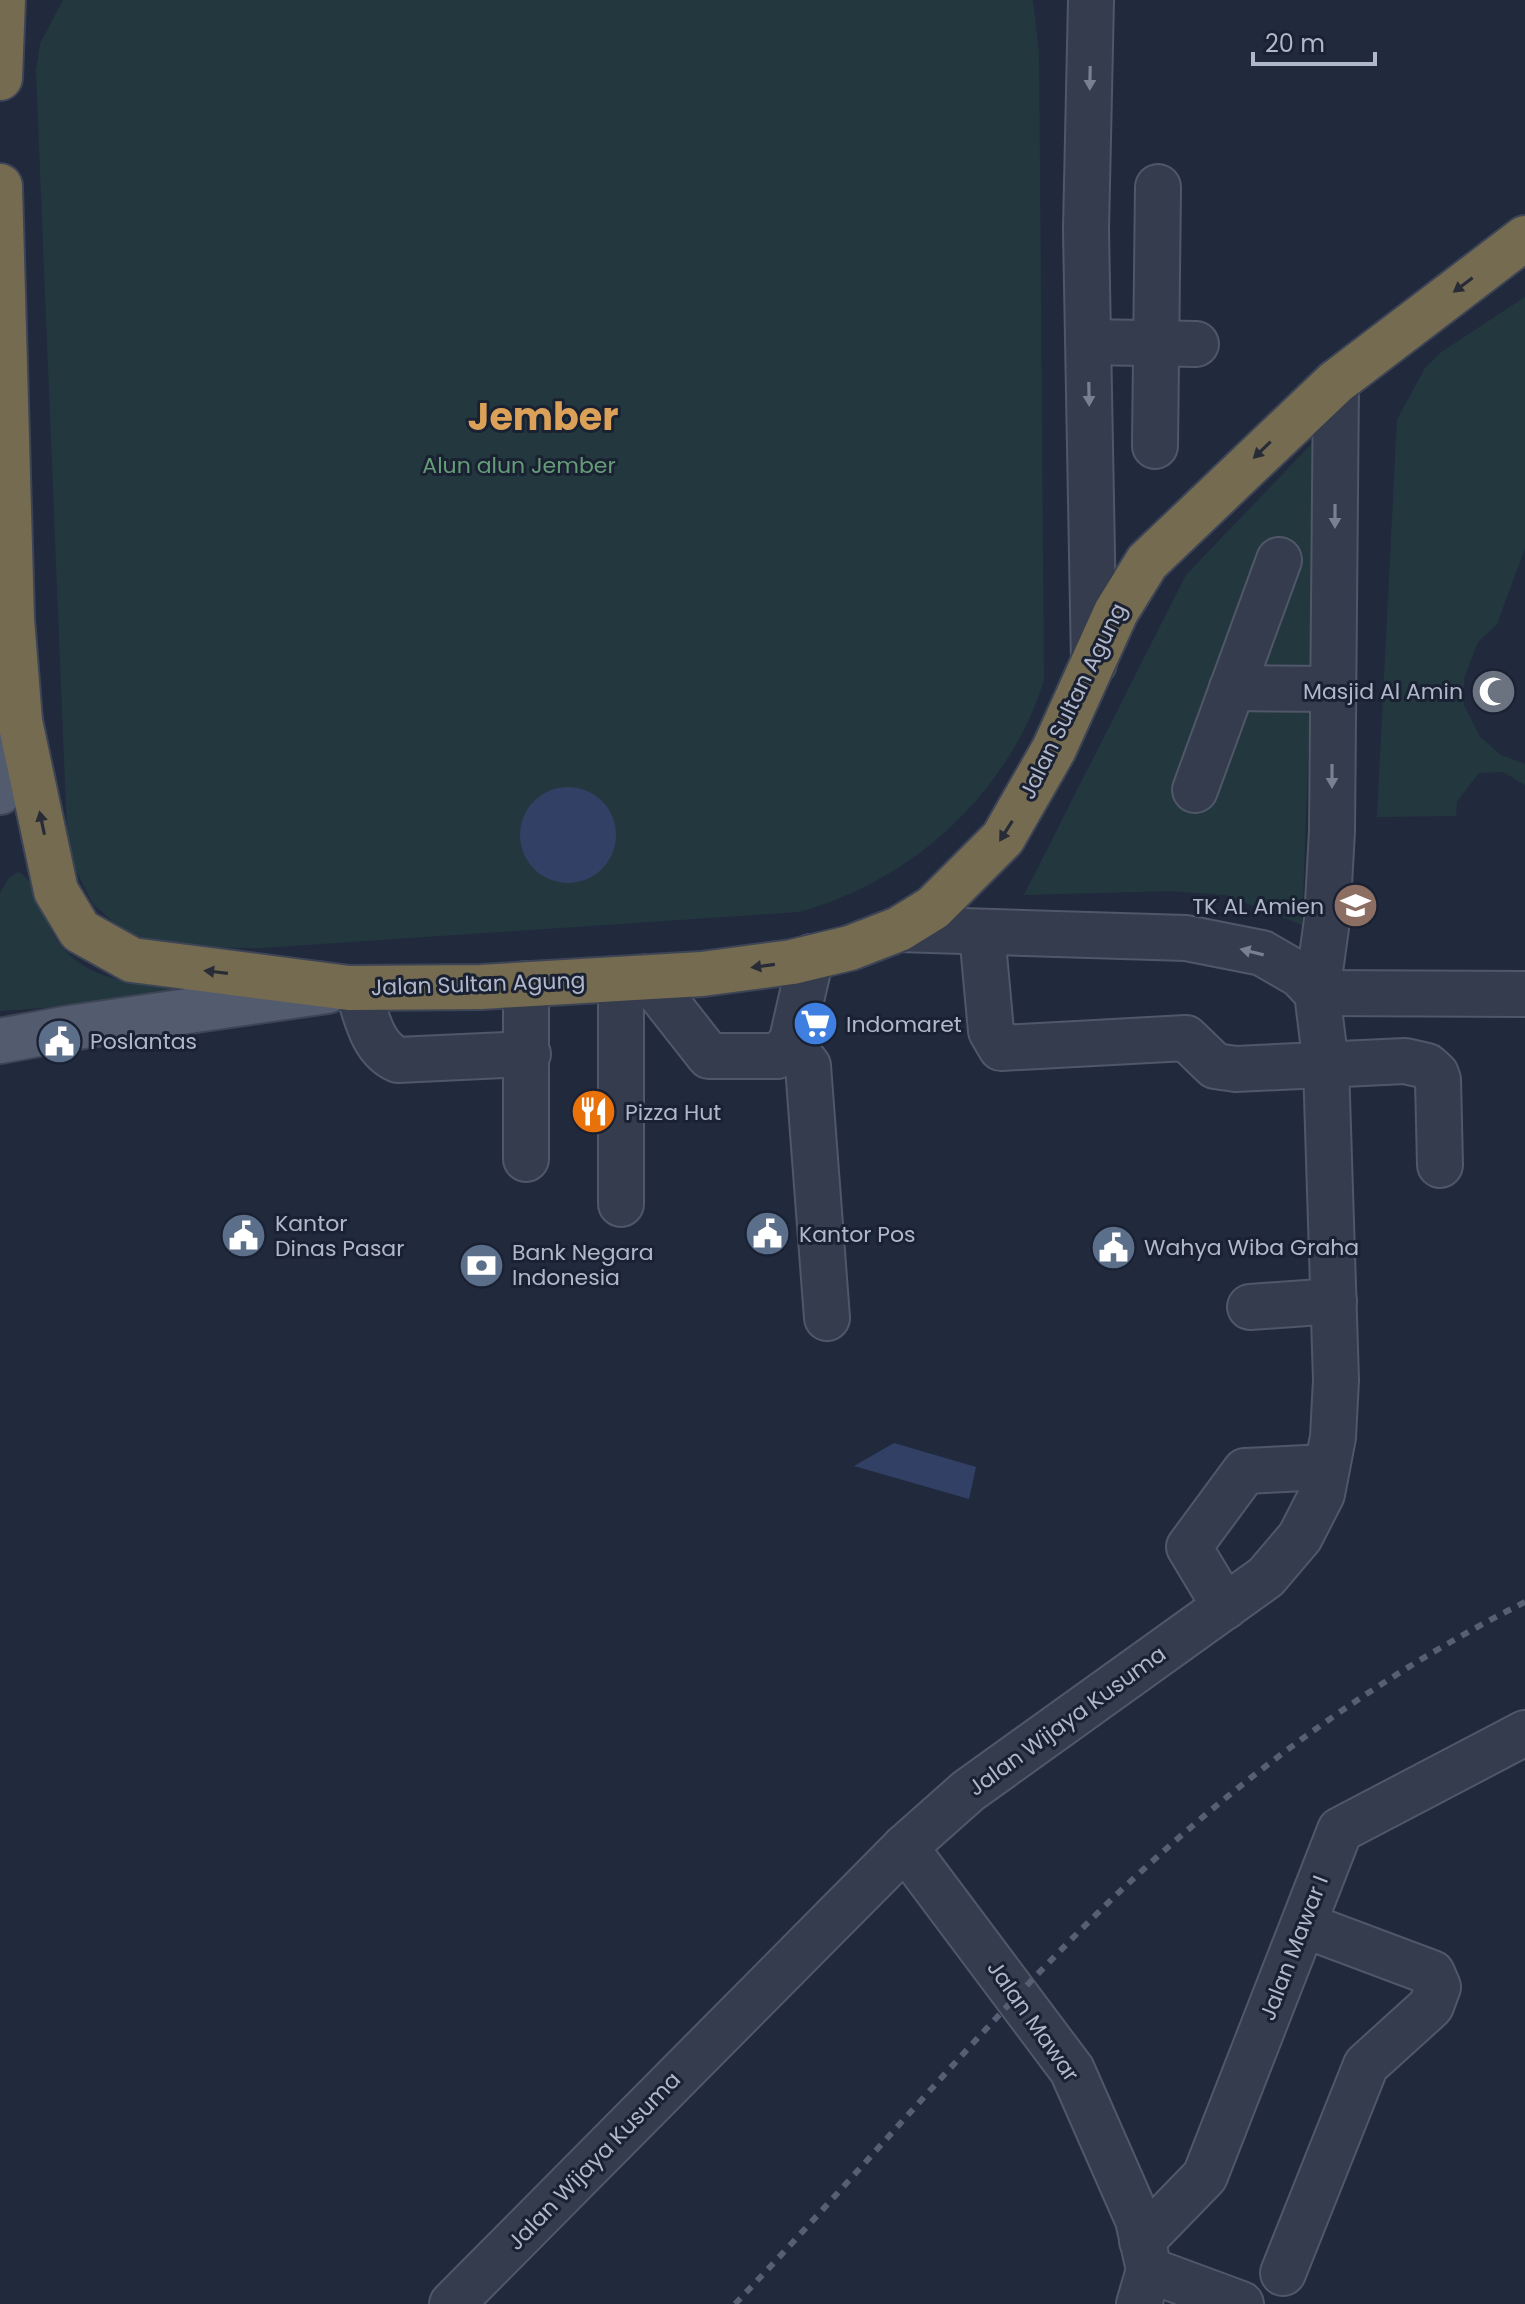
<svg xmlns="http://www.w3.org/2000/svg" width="1525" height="2304" viewBox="0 0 1525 2304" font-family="Poppins,sans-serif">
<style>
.green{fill:#23383e}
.water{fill:#314064}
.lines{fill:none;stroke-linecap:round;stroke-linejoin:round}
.minor-casing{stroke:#505768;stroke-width:48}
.major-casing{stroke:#3e4556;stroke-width:48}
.highway-casing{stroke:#3d4455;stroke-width:48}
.minor{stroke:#353c4d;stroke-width:44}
.major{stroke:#535b6e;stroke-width:44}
.highway{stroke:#746b51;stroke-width:44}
.rail{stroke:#575f75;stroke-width:6;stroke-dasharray:8 8;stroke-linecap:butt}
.oneway{fill:#798091}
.oneway2{fill:#282c37}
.labels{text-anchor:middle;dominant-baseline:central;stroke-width:6;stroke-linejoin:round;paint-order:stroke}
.park-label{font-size:22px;fill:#659c78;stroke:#1a2132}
.poi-label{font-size:22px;fill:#b0b7c9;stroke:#1a2132;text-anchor:start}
.street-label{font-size:22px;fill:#b0b7c9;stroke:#1a2132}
.town-label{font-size:38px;font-weight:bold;fill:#dca158;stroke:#1a2132}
</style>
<rect width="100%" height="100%" fill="#212a3d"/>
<!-- green -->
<g class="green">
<path d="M63 0H1033L1039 53 1044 680C1009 792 913 881 799 912L261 948 165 947 122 930 93 904 74 867 67 832 36 71 40 44Z"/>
<path d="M1525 297V548L1497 624 1478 642 1464 678V705L1480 737 1501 755 1525 764V785L1503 772 1479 773 1457 801 1456 816 1377 817 1397 420 1425 368 1440 353Z"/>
<path d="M1320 435 1302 925 1225 895 1170 891 1024 895 1186 575Z"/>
<path d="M18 872C37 879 45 927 60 945 82 973 115 980 148 986 158 987 169 988 177 993L100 1004 0 1011V893L9 878Z"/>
</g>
<!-- water -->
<g class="water">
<circle cx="568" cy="835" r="48"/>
<path d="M894 1443 976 1467 969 1499 854 1466Z"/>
</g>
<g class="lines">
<defs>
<g id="minor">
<path d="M1091 0 1086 230 1094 663"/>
<path d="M1089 342 1196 344"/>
<path d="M1155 446 1158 187"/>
<path d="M1232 688 1333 689"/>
<path d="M1195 790 1279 560"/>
<path d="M899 929 1186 938 1262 953 1300 975 1317 993"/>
<path d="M982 933 991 1031 1001 1048 1186 1038 1215 1066 1236 1069 1405 1061 1427 1066 1436 1074 1438 1080 1440 1165"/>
<path d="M647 977 709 1056H777L791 1044 811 957"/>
<path d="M526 984V1159"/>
<path d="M357 988C366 1014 371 1048 398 1060L528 1054"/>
<path d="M1317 993 1525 994"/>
<path d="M791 1044 808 1066 827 1318"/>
<path d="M621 1204V979"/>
<path d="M1250 1307 1334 1301"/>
<path d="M1225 1607 1189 1547 1245 1471 1327 1467"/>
<path d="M905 1847 1072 2070 1138 2220 1149 2270 1139 2304"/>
<path d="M1142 2241 1205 2176 1340 1830 1525 1733"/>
<path d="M1149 2270 1241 2304"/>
<path d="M1283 2273 1366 2065 1431 2006 1438 1987 1432 1973 1304 1925"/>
<path d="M452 2304 905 1847 968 1791 1266 1577 1300 1537 1322 1494 1333 1437 1336 1380 1326 1065 1317 993 1327 920 1332 831 1336 382"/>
</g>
<g id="major">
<path d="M0 792 20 721"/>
<path d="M0 1041 70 1028 327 991"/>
</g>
<g id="highway">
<path d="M0 78 3 0"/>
<path d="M0 186 12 619 20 721 56 891 80 931 132 960 349 988 481 987 702 974 792 962 850 948 899 929 933 908 1003 838 1054 749 1116 612 1147 562 1336 382 1525 238"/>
</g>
</defs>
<!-- minor casing -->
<use href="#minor" class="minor-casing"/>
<!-- major casing -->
<use href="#major" class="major-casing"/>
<!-- highway casing -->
<use href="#highway" class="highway-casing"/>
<!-- minor -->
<use href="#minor" class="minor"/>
<!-- major -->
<use href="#major" class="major"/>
<!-- highway -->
<use href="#highway" class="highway"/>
<!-- rail -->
<path class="rail" d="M735 2304C863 2170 981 2026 1114 1897 1235 1781 1375 1677 1525 1602"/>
</g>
<!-- one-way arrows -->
<defs><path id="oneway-solid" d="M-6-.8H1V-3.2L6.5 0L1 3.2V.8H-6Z" transform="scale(2)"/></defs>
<g class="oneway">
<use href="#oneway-solid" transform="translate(1090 78) rotate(91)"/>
<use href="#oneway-solid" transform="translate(1089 394) rotate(89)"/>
<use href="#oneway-solid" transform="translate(1335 516) rotate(90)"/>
<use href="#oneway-solid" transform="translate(1332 776) rotate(90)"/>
<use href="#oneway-solid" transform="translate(1252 952) rotate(-166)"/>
</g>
<g class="oneway2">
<use href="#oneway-solid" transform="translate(1463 285) rotate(143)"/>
<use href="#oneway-solid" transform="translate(1262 450) rotate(136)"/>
<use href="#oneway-solid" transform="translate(42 823) rotate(-102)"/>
<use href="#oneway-solid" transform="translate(1006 831) rotate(122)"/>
<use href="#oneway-solid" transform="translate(763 966) rotate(172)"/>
<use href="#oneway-solid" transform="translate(216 972) rotate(-173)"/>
</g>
<!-- icons -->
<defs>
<symbol id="mosque-disc" viewBox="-11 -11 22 22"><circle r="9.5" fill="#6b7280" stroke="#1a2132"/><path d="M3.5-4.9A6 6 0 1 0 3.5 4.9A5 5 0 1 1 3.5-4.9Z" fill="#fff"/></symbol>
<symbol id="school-disc" viewBox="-11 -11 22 22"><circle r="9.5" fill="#8d6e63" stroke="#1a2132"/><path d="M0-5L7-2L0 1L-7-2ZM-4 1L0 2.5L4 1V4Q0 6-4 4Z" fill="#fff"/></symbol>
<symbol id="supermarket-disc" viewBox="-11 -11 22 22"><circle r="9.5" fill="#3f7fe0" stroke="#1a2132"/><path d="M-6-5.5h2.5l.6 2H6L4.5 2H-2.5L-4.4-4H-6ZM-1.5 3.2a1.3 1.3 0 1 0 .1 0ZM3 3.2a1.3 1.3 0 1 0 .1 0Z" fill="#fff"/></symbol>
<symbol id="civic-disc" viewBox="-11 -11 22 22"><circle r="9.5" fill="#5c6f8a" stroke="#1a2132"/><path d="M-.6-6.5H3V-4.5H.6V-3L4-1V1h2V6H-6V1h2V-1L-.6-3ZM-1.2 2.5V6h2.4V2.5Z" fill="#fff"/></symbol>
<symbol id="restaurant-disc" viewBox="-11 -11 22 22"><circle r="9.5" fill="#e8710a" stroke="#1a2132"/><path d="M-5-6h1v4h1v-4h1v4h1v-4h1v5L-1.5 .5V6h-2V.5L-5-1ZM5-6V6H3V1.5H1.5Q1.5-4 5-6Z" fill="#fff"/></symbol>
<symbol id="bank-disc" viewBox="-11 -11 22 22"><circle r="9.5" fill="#5c6f8a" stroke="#1a2132"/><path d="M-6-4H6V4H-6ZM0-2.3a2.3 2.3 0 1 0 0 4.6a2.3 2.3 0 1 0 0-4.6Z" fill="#fff"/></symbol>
</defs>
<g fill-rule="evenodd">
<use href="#mosque-disc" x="1468" y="666" width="51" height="51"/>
<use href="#school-disc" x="1330" y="880" width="51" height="51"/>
<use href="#supermarket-disc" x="790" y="998" width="51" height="51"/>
<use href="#civic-disc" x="34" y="1016" width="51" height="51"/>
<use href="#restaurant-disc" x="568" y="1086" width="51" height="51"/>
<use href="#civic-disc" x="742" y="1208" width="51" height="51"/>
<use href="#civic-disc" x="218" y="1210" width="51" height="51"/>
<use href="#civic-disc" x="1088" y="1222" width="51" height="51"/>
<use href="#bank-disc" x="456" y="1240" width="51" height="51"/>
</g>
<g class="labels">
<!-- park labels -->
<g class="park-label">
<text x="519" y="465">Alun alun Jember</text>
</g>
<!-- poi labels -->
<g class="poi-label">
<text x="1463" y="691" text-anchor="end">Masjid Al Amin</text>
<text x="1324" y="906" text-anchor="end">TK AL Amien</text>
<text x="846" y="1024">Indomaret</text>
<text x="90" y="1041">Poslantas</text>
<text x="625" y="1112">Pizza Hut</text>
<text x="275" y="1223">Kantor<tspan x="275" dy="25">Dinas Pasar</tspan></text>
<text x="799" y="1234">Kantor Pos</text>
<text x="1144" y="1247">Wahya Wiba Graha</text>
<text x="512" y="1252">Bank Negara<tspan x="512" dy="25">Indonesia</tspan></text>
</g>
<!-- street labels -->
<g class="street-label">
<text transform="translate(1073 701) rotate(-64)">Jalan Sultan Agung</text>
<text transform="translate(478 984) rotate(-2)">Jalan Sultan Agung</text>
<text transform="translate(1067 1721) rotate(-36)">Jalan Wijaya Kusuma</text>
<text transform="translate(1294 1948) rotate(-69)">Jalan Mawar I</text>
<text transform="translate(1033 2021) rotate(55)">Jalan Mawar</text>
<text transform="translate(594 2161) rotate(-46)">Jalan Wijaya Kusuma</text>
</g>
<!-- town labels -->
<g class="town-label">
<text x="543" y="416">Jember</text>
</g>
</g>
<!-- scale -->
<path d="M1253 52v12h122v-12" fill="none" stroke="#b0b7c9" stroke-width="4"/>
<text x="1265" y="52" font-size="24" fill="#b0b7c9" stroke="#1a2132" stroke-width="6" paint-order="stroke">20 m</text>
</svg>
